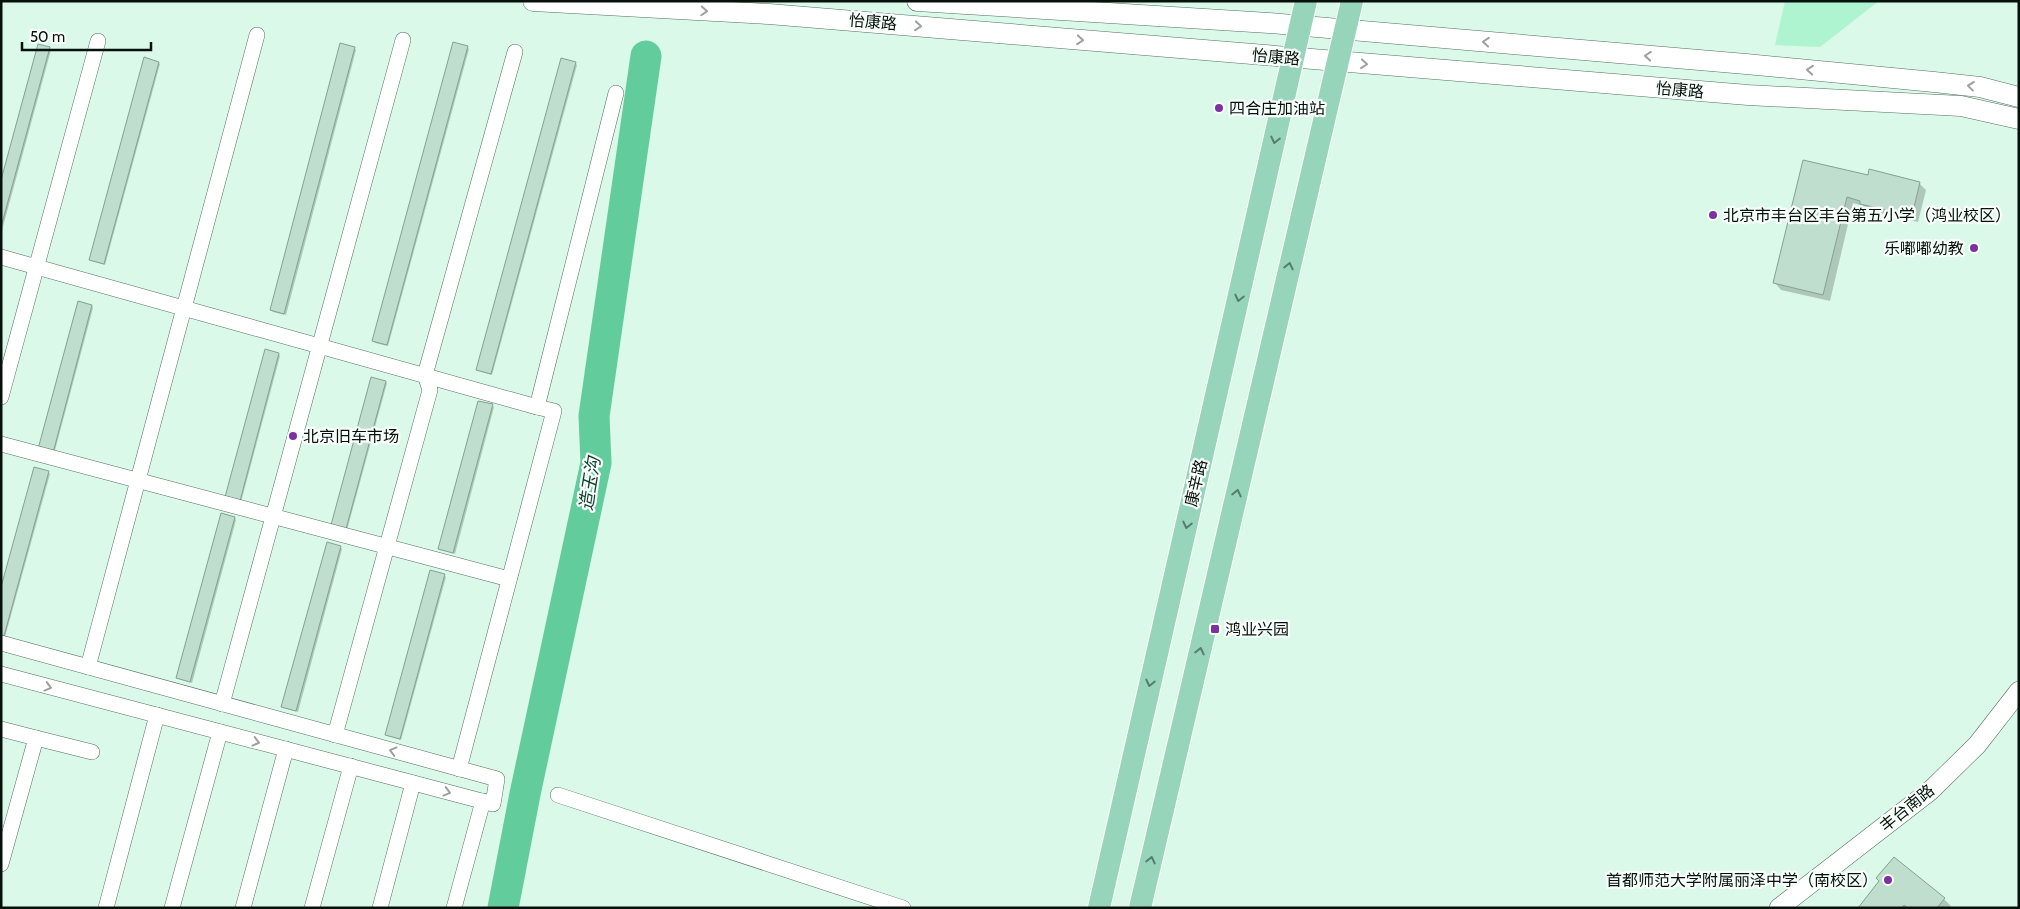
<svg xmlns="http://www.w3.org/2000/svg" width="2020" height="909" viewBox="0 0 2020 909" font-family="Cabin,'Noto Sans SC',sans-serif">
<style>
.green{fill:#aff4d1}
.shadow{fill:#0003}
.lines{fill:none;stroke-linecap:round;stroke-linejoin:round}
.river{stroke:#63cc9c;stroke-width:31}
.building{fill:#c0dece;stroke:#84a091}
.minor-casing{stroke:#546f61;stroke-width:16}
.tertiary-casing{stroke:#546f61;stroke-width:20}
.secondary-casing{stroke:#546f61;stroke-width:21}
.primary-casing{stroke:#fff;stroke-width:24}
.minor{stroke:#fff;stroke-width:15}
.tertiary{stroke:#fff;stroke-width:19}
.secondary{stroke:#fff;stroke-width:20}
.primary{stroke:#96d5b9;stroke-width:22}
.oneway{stroke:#9ca09e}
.oneway2{stroke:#567d6b}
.poi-dot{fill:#7d32a3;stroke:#f9fffc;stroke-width:2}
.labels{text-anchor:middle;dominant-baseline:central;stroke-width:4.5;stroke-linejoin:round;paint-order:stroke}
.street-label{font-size:16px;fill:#07110c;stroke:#f9fffc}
.poi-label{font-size:16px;fill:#07110c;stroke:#f9fffc;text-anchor:start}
.water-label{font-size:18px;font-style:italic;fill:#0e3c29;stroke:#f9fffc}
</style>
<rect width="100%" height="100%" fill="#daf9e8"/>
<!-- green -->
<path class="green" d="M1785 1H1879L1820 47 1775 45Z"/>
<!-- shadow -->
<g class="shadow">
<path d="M467 47 469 49 388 346 375 343 373 341Z"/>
<path d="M49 48 51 50 1 234V185Z"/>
<path d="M354 48 356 50 286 315 273 312 271 310Z"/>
<path d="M158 63 160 64 105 265 92 261 91 260Z"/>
<path d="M575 63 577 65 492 375 479 371 478 369Z"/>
<path d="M1804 161 1868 177 1919 183 1926 190 1918 222 1868 210 1863 206 1853 203 1830 301 1781 290 1775 283Z"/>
<path d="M92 306 93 308 54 454 39 449Z"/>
<path d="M279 354 280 356 241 502 228 498Z"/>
<path d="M385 382 387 383 347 530 334 526Z"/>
<path d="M492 406 494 407 455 554 441 550 440 548Z"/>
<path d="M48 472 50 474 5 637 1 635V592Z"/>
<path d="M235 518 236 520 192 683 179 679 177 677Z"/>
<path d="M340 547 342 549 298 712 284 708 283 706Z"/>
<path d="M444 575 446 577 401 740 388 736 386 735Z"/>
<path d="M1944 899 1951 906 1949 908H1859Z"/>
</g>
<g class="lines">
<!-- river -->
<path class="river" d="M503 908 525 794 596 463 594 416 646 56"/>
</g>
<!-- building -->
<g class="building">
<path d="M453 42 468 46 387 345 372 341Z"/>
<path d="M340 43 355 47 284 314 270 310Z"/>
<path d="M38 44 50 47 1 227V180Z"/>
<path d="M144 57 159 62 104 264 89 260Z"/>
<path d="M561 58 576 62 491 374 476 370Z"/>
<path d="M1803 160 1868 175 1869 169 1920 182 1912 216 1860 204V201L1847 197 1823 295 1773 283Z"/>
<path d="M78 301 92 305 53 453 38 449Z"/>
<path d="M265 349 279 353 240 501 225 497Z"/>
<path d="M371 377 386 381 346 529 331 525Z"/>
<path d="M478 401 493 404 453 553 438 549Z"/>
<path d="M34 467 49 471 4 636 1 635V587Z"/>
<path d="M221 513 235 517 190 682 176 678Z"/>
<path d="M327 542 341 546 296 711 281 707Z"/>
<path d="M430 570 445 574 400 739 385 735Z"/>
<path d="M1894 857 1945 898 1937 908H1908L1904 905 1902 908H1858L1879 881 1876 878Z"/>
</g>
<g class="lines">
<defs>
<g id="minor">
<path d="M1 257 537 407 616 93"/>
<path d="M1 397 98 41"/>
<path d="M1 444 509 579"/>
<path d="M1 643 497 779 493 804 1 674"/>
<path d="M88 667 257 35"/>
<path d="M222 704 403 40"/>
<path d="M1 729 36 738 1 864"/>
<path d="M335 735 430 390 425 375 515 52"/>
<path d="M36 738 92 752"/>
<path d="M459 769 554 411 537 407"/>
<path d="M558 795 903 908"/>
<path d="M106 908 157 715"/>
<path d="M172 908 220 732"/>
<path d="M243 908 286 749"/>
<path d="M312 908 351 766"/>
<path d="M380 908 413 783"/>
<path d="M454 908 483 801"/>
</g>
<path id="tertiary" d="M1779 908 1930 791 1977 745 2019 691"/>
<g id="secondary">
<path d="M533 1 769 14 1748 95 1961 106 2019 119"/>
<path d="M917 1 1269 23 1746 64 1934 82 1980 87 2019 97"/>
</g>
<g id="primary">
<path d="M1099 908 1306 1"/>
<path d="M1140 908 1352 1"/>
</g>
</defs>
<!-- minor casing -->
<use href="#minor" class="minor-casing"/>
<!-- tertiary casing -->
<use href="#tertiary" class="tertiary-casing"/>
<!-- secondary casing -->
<use href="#secondary" class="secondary-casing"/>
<!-- primary casing -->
<use href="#primary" class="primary-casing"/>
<!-- minor -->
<use href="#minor" class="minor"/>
<!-- tertiary -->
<use href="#tertiary" class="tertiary"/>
<!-- secondary -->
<use href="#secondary" class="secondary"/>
<!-- primary -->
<use href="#primary" class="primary"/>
</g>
<!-- one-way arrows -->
<defs><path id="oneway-chevron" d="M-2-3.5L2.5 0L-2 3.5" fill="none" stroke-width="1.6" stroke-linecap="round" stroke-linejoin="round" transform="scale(1.25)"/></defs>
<g class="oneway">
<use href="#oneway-chevron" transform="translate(704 11) rotate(3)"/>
<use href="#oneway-chevron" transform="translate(918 26) rotate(5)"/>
<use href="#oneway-chevron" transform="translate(1080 40) rotate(5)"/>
<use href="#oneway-chevron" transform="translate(1486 42) rotate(-175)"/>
<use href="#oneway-chevron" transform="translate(1648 56) rotate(-175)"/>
<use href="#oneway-chevron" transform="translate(1364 64) rotate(5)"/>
<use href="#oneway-chevron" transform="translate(1810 70) rotate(-175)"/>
<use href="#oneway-chevron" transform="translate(1971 86) rotate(-173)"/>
<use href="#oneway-chevron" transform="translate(48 687) rotate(15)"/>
<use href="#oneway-chevron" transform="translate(256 742) rotate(15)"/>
<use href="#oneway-chevron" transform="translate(393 751) rotate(-165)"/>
<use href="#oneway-chevron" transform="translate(447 792) rotate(15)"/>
</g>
<g class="oneway2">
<use href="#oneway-chevron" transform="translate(1275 140) rotate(103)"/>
<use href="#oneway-chevron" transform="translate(1289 266) rotate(-77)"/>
<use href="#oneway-chevron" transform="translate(1239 298) rotate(103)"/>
<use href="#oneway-chevron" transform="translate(1237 493) rotate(-77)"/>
<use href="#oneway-chevron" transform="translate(1187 525) rotate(103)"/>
<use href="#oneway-chevron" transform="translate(1200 651) rotate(-77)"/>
<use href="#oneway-chevron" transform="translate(1150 683) rotate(103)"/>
<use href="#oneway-chevron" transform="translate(1151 860) rotate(-77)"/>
</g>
<!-- markers -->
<g class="poi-dot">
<circle cx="1219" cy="108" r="5"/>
<circle cx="1713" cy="215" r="5"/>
<circle cx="1974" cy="248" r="5"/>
<circle cx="293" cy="436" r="5"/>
<rect x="1210" y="624" width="10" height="10" rx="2.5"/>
<circle cx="1888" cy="880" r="5"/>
</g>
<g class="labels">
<!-- street labels -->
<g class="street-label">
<text transform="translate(873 22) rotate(5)">怡康路</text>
<text transform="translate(1276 57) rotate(5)">怡康路</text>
<text transform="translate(1680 90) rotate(5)">怡康路</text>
<text transform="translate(1196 483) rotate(-77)">康辛路</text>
<text transform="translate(1907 808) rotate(-39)">丰台南路</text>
</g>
<!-- poi labels -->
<g class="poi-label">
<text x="1229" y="108">四合庄加油站</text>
<text x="1723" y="215">北京市丰台区丰台第五小学（鸿业校区）</text>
<text x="1964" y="248" text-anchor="end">乐嘟嘟幼教</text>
<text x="303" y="436">北京旧车市场</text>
<text x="1225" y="629">鸿业兴园</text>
<text x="1878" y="880" text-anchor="end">首都师范大学附属丽泽中学（南校区）</text>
</g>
<!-- water labels -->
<g class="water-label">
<text transform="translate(590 484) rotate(-81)">造玉沟</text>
</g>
</g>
<!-- border -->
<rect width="2020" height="909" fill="none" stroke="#07110c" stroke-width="5"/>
<!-- scale -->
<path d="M22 42v8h129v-8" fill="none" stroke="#07110c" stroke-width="2.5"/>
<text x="30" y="42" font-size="15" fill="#07110c" stroke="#f9fffc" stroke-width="4" paint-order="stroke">50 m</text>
</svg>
